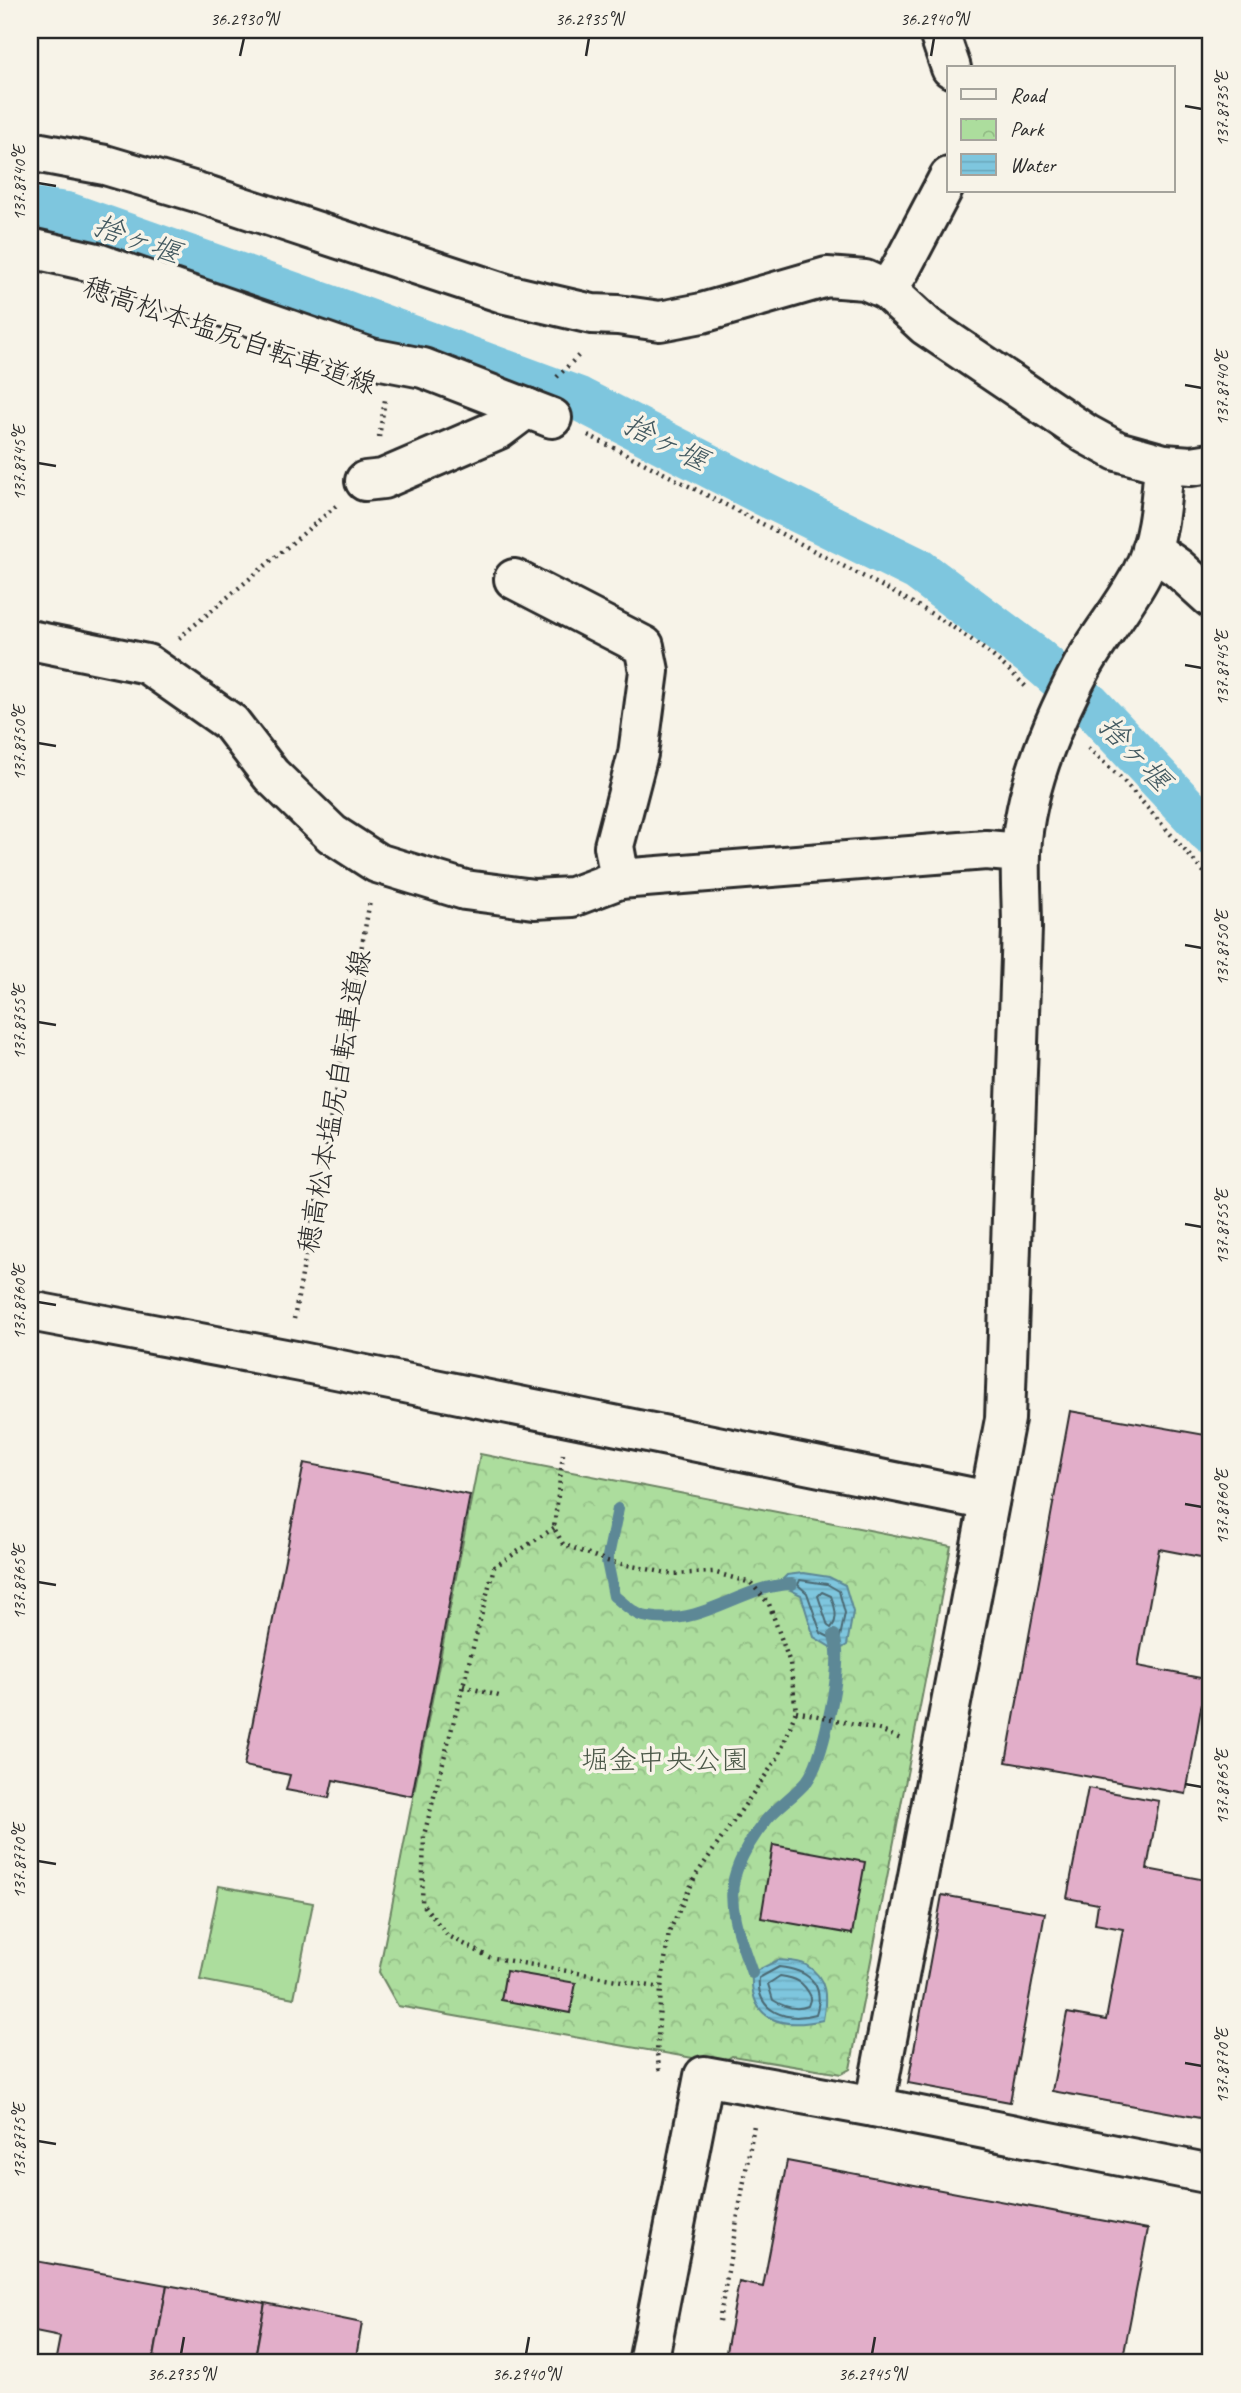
<svg xmlns="http://www.w3.org/2000/svg" width="1241" height="2393" viewBox="0 0 1241 2393" font-family="Caveat,'Klee One',sans-serif">
<style>
.park{fill:url(#park-crowns);stroke:#6c8464;stroke-width:2}
.pitch{fill:#acdd9d;stroke:#6c8464;stroke-width:2}
.water{fill:url(#water-rules);stroke:#5d8896;stroke-width:2}
.lines{fill:none;stroke-linecap:round;stroke-linejoin:round}
.shore{stroke:#4c6973;stroke-width:2}
.stream{stroke:#5d8896;stroke-width:12}
.canal{stroke:#7ec6de;stroke-width:44}
.building{fill:#e2aec9;stroke:#2b2b2b;stroke-width:2}
.minor-casing{stroke:#2b2b2b;stroke-width:44}
.path{stroke:#2b2b2b;stroke-width:4.5;stroke-dasharray:2 5;stroke-linecap:butt}
.minor{stroke:#f7f3e8;stroke-width:38}
.ticks{fill:none;stroke:#2b2b2b;stroke-width:2.5}
.labels{text-anchor:middle;dominant-baseline:central;stroke-width:7;stroke-linejoin:round;paint-order:stroke}
.street-label{font-size:28px;fill:#2b2b2b;stroke:#f7f3e8}
.park-label{font-size:28px;fill:#4b5848;stroke:#f7f3e8}
.water-label{font-size:30px;font-style:italic;fill:#445a61;stroke:#f7f3e8}
.neatline{fill:none;stroke:#2b2b2b;stroke-width:2.5}
.ticks-label{font-size:18px;text-anchor:middle;fill:#2b2b2b}
</style>
<defs>
<pattern id="park-crowns" width="20" height="18" patternUnits="userSpaceOnUse" patternTransform="scale(1.75)"><rect width="20" height="18" fill="#acdd9d"/><path d="M2 6a3 3 0 1 1 6 0M12 15a3 3 0 1 1 6 0" fill="none" stroke="#94be87"/></pattern>
<pattern id="water-rules" width="6" height="5" patternUnits="userSpaceOnUse" patternTransform="scale(1.75)"><rect width="6" height="5" fill="#7ec6de"/><path d="M0 2.5h6" fill="none" stroke="#6daabf"/></pattern>
</defs>
<rect width="100%" height="100%" fill="#f7f3e8"/>
<filter id="ink" filterUnits="userSpaceOnUse"><feTurbulence type="fractalNoise" baseFrequency=".0143" numOctaves="2"/><feDisplacementMap in="SourceGraphic" scale="14" xChannelSelector="R" yChannelSelector="G"/><feConvolveMatrix kernelMatrix="1 2 1 2 8 2 1 2 1" color-interpolation-filters="sRGB"/></filter>
<g filter="url(#ink)">
<!-- park -->
<path class="park" d="M480 1454 951 1546 850 2069 841 2074 732 2056 721 2063 398 2006 379 1972Z"/>
<!-- pitch -->
<path class="pitch" d="M219 1886 313 1903 294 1998 200 1980Z"/>
<!-- water -->
<g class="water">
<path d="M803 1573 829 1577 845 1585 853 1612 847 1645 837 1651 814 1637 801 1595 778 1584 787 1575Z"/>
<path d="M778 1960C786 1961 799 1961 806 1965 828 1978 827 1998 823 2020 782 2029 749 2022 752 1973Z"/>
</g>
<g class="lines">
<!-- shore -->
<g class="shore">
<path d="M800 1580 827 1584 839 1591 845 1613 839 1642 821 1633 807 1593 798 1585Z"/>
<path d="M822 1592 831 1596C835 1607 839 1619 831 1628L828 1626 818 1596Z"/>
<path d="M779 1967C807 1970 826 1983 816 2014 787 2022 756 2013 759 1978Z"/>
<path d="M780 1976C796 1978 804 1982 811 1997L808 2006C796 2011 784 2007 773 2000L768 1984Z"/>
</g>
<!-- stream -->
<g class="stream">
<path d="M618 1509 607 1561 614 1596C622 1602 631 1611 640 1615 644 1617 651 1617 656 1618 707 1623 744 1585 792 1584"/>
<path d="M752 1973C742 1943 727 1910 734 1879 739 1858 754 1834 768 1818 780 1805 795 1795 807 1781 823 1760 839 1678 837 1651 837 1646 835 1640 834 1635"/>
</g>
<!-- canal -->
<path class="canal" d="M30 209 67 214 336 309 579 399 764 494 917 569 1036 658 1089 704 1211 834"/>
</g>
<!-- building -->
<g class="building">
<path d="M1070 1411 1211 1436V1559L1159 1549 1138 1666 1206 1679 1186 1794 1006 1762Z"/>
<path d="M304 1463 470 1495 412 1796 333 1780 329 1798 286 1790 290 1775 244 1766Z"/>
<path d="M1088 1788 1159 1801 1147 1869 1211 1881V2120L1052 2091 1067 2013 1106 2020 1123 1929 1095 1924 1098 1904 1067 1898Z"/>
<path d="M773 1845 865 1862 852 1934 761 1918Z"/>
<path d="M942 1895 1045 1913 1010 2102 908 2083Z"/>
<path d="M506 1971 576 1983 570 2013 501 2000Z"/>
<path d="M787 2161 1148 2229 1122 2363H789L726 2352 739 2282 763 2287Z"/>
<path d="M30 2260 167 2285 153 2363H55L60 2337 30 2331Z"/>
<path d="M167 2285 265 2303 254 2363H153Z"/>
<path d="M265 2303 362 2323 355 2363H254Z"/>
</g>
<g class="lines">
<defs>
<g id="minor">
<path d="M938 30 951 68"/>
<path d="M30 151 105 165 203 194 506 294 592 314 618 315 660 321 702 313 827 277 865 280 887 290 926 326 1086 434 1117 451 1164 464 1191 466 1211 463"/>
<path d="M30 248 97 263 371 358 423 368 552 418"/>
<path d="M887 290 900 270 949 177"/>
<path d="M365 481 383 479 499 429 527 408"/>
<path d="M1151 549 1178 568 1211 598"/>
<path d="M514 579 644 646 649 671 638 754 614 846 620 879"/>
<path d="M30 640 147 664 231 723 271 775 332 834 377 863 465 890 534 899 572 897 620 879 986 850 1021 853"/>
<path d="M30 1311 301 1362 989 1501"/>
<path d="M874 2107 1005 1419 1022 928C1022 903 1020 878 1021 853 1024 789 1052 723 1082 667 1100 635 1125 606 1142 573 1159 541 1161 499 1164 464"/>
<path d="M648 2363 704 2076 874 2107 1211 2174"/>
</g>
</defs>
<!-- minor casing -->
<use href="#minor" class="minor-casing"/>
<!-- path -->
<g class="path">
<path d="M557 377 579 355"/>
<path d="M588 435C666 474 744 514 822 555 896 594 969 627 1027 688"/>
<path d="M379 437 385 400"/>
<path d="M179 638 336 506"/>
<path d="M1088 748 1122 779 1211 880"/>
<path d="M294 1319 370 901"/>
<path d="M563 1454 554 1528 563 1544 607 1561 672 1574 713 1572 751 1583 769 1604 790 1663 796 1711 779 1756 696 1875 669 1932 661 1988 657 2053 660 2075"/>
<path d="M554 1528 494 1567 424 1835 422 1903 447 1935 489 1957 661 1988"/>
<path d="M463 1686 499 1696"/>
<path d="M796 1711 880 1730 903 1740"/>
<path d="M719 2321 754 2125"/>
</g>
<!-- minor -->
<use href="#minor" class="minor"/>
</g>
</g>
<!-- ticks -->
<path class="ticks" d="M240 56 244 38M586 56 589 38M931 56 934 38M1185 106 1202 109M38 183 56 186M1185 385 1202 388M38 463 56 466M1185 665 1202 668M38 743 56 746M1185 945 1202 948M38 1022 56 1025M1185 1224 1202 1227M38 1302 56 1305M1185 1504 1202 1507M38 1582 56 1585M1185 1784 1202 1787M38 1861 56 1864M1185 2063 1202 2066M38 2141 56 2144M181 2354 184 2337M526 2354 529 2337M872 2354 875 2337"/>
<g class="labels">
<!-- street labels -->
<g class="street-label">
<text transform="translate(230 335) rotate(19)">穂高松本塩尻自転車道線</text>
<text transform="translate(334 1101) rotate(-80)">穂高松本塩尻自転車道線</text>
</g>
<!-- park labels -->
<g class="park-label">
<text x="665" y="1759">堀金中央公園</text>
</g>
<!-- water labels -->
<g class="water-label">
<text transform="translate(137 239) rotate(20)">捨ヶ堰</text>
<text transform="translate(666 442) rotate(27)">捨ヶ堰</text>
<text transform="translate(1135 753) rotate(47)">捨ヶ堰</text>
</g>
</g>
<!-- margin -->
<rect width="1241" height="2393" fill="none" stroke="#f7f3e8" stroke-width="77"/>
<!-- legend -->
<rect x="947" y="66" width="228" height="126" fill="#f7f3e8" stroke="#a5a39c" stroke-width="2"/>
<rect x="961" y="89" width="35" height="10" fill="#f7f3e8" stroke="#a5a39c" stroke-width="2"/>
<text x="1010" y="102" font-size="21" fill="#2b2b2b">Road</text>
<rect x="961" y="119" width="35" height="21" fill="url(#park-crowns)" stroke="#a5a39c" stroke-width="2"/>
<text x="1010" y="136" font-size="21" fill="#2b2b2b">Park</text>
<rect x="961" y="154" width="35" height="21" fill="url(#water-rules)" stroke="#a5a39c" stroke-width="2"/>
<text x="1010" y="172" font-size="21" fill="#2b2b2b">Water</text>
<rect x="38" y="38" width="1164" height="2316" class="neatline"/>
<g class="ticks-label">
<text x="244" y="25">36.2930°N</text>
<text x="589" y="25">36.2935°N</text>
<text x="934" y="25">36.2940°N</text>
<text transform="translate(1222 109) rotate(-90)" y="6">137.8735°E</text>
<text transform="translate(19 183) rotate(-90)" y="6">137.8740°E</text>
<text transform="translate(1222 388) rotate(-90)" y="6">137.8740°E</text>
<text transform="translate(19 463) rotate(-90)" y="6">137.8745°E</text>
<text transform="translate(1222 668) rotate(-90)" y="6">137.8745°E</text>
<text transform="translate(19 743) rotate(-90)" y="6">137.8750°E</text>
<text transform="translate(1222 948) rotate(-90)" y="6">137.8750°E</text>
<text transform="translate(19 1022) rotate(-90)" y="6">137.8755°E</text>
<text transform="translate(1222 1227) rotate(-90)" y="6">137.8755°E</text>
<text transform="translate(19 1302) rotate(-90)" y="6">137.8760°E</text>
<text transform="translate(1222 1507) rotate(-90)" y="6">137.8760°E</text>
<text transform="translate(19 1582) rotate(-90)" y="6">137.8765°E</text>
<text transform="translate(1222 1787) rotate(-90)" y="6">137.8765°E</text>
<text transform="translate(19 1861) rotate(-90)" y="6">137.8770°E</text>
<text transform="translate(1222 2066) rotate(-90)" y="6">137.8770°E</text>
<text transform="translate(19 2141) rotate(-90)" y="6">137.8775°E</text>
<text x="181" y="2380">36.2935°N</text>
<text x="526" y="2380">36.2940°N</text>
<text x="872" y="2380">36.2945°N</text>
</g>
</svg>
